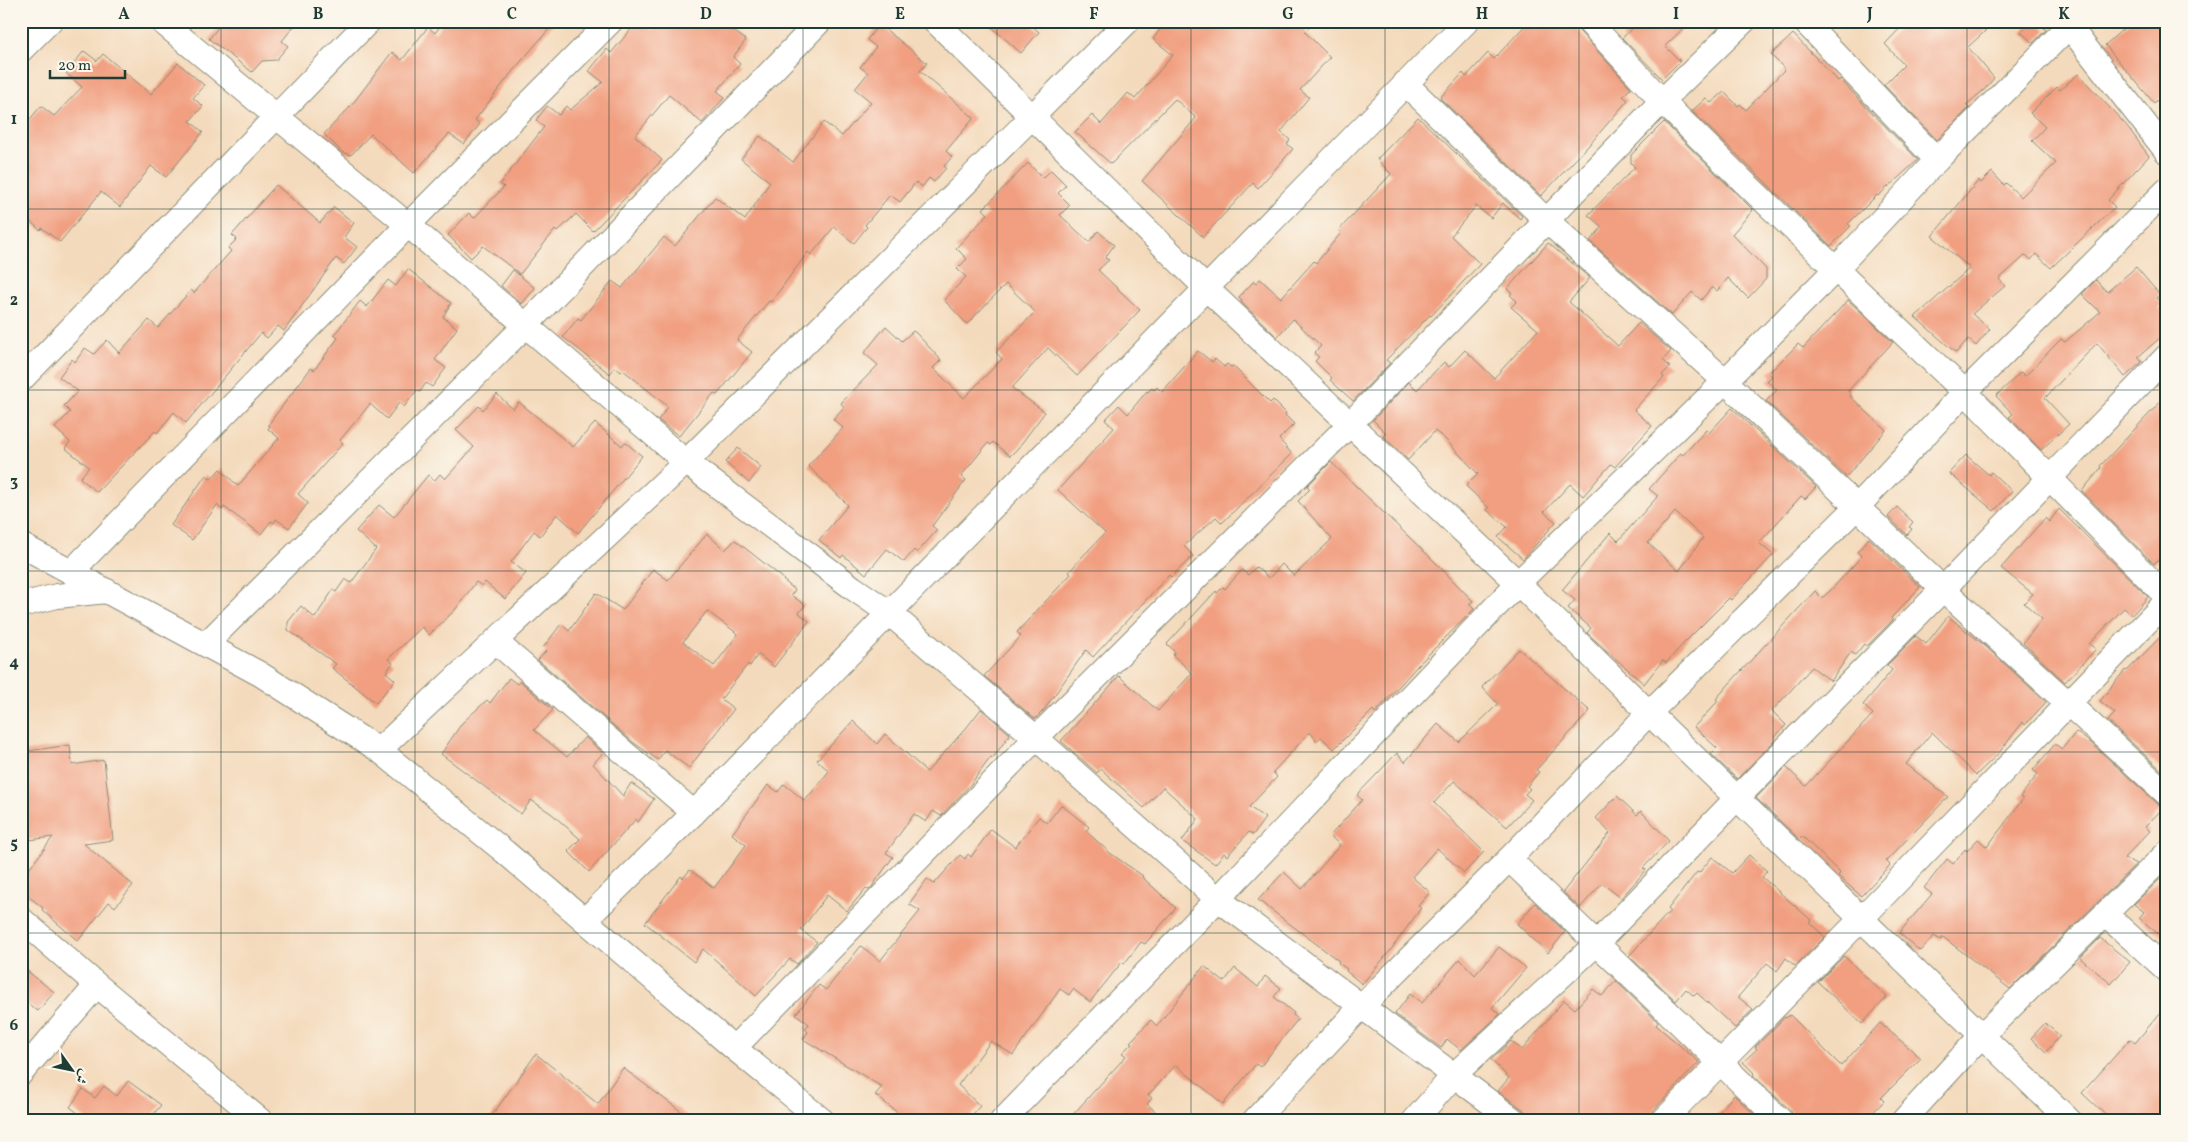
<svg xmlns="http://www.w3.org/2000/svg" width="2188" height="1142" viewBox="0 0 2188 1142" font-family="Vollkorn,Amiri,serif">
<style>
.building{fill:#f19f80;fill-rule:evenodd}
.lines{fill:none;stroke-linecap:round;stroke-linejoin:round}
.street-casing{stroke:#8a8c78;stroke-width:26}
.street{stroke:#fff;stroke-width:24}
.grid{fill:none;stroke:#1f3d34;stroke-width:1;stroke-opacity:0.55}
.neatline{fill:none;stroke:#1f3d34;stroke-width:2}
.grid-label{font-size:16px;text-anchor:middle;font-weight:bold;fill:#1f3d34}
</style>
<rect width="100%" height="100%" fill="#fbf7ec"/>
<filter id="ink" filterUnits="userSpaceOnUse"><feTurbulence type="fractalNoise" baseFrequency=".02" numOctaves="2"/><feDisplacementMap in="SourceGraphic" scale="10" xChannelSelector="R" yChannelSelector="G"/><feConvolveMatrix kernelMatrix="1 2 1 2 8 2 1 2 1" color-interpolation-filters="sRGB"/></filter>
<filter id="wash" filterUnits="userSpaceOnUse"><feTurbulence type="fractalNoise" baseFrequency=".0096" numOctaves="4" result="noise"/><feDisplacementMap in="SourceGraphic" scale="20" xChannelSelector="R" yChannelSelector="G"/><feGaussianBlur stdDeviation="1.12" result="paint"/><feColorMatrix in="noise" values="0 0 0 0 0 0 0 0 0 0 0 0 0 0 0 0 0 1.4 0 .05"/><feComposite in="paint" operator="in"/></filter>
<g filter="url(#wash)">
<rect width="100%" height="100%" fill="#f4dabc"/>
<g id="blocks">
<!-- building -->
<g class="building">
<path d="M223 21H298L282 41 288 46 276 60 262 61 252 72 209 39Z"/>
<path d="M444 21H556L512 72 475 120 480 124 464 144 449 134 414 173 371 134 351 155 342 152 324 134 351 106 392 52 402 60 428 27 435 33Z"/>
<path d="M638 21H642L653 30 660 21H720L746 40 733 57 740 64 717 91 725 97 702 123 669 95 635 136 662 160 593 231 576 214 557 232 555 230 520 274 483 246 471 258 448 235 469 213 474 218 504 187 500 184 544 127 536 120 547 106 559 115 566 106 570 110 603 82 589 71 607 49 611 53Z"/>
<path d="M985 21H1027L1039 32 1021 53Z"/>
<path d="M1166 21H1315L1305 32 1330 57 1300 90 1309 97 1281 132 1290 140 1287 144 1293 149 1258 188 1253 183 1203 237 1142 181 1196 118 1175 99 1111 164 1075 132 1092 115 1101 124 1128 93 1135 99 1173 55 1153 39Z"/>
<path d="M1529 21H1570L1631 88 1623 96 1628 100 1589 145 1541 196 1440 98 1463 73 1466 77 1488 53 1494 59Z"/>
<path d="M1640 21H1691L1665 46 1680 61 1662 79 1622 38Z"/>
<path d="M1907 21H1996L1968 47 1994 78 1985 89 1966 105 1969 108 1937 140 1884 85 1904 65 1885 44Z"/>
<path d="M2031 21H2037L2046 30 2033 43 2021 32Z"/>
<path d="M2132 21H2167V92L2154 103 2105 45Z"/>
<path d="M879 24 927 63 920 71 974 118 946 151 952 157 944 166 946 168 934 182 929 178 922 187 916 182 900 202 890 195 865 225 867 227 854 243 834 227 811 255 808 252 771 302 769 301 737 340 752 352 717 395 714 393 679 436 658 420 668 407 654 395 623 370 621 372 615 367 610 374 563 337 578 318 581 320 612 281 622 288 664 237 675 246 715 197 745 220 770 182 741 159 760 136 793 162 824 122 842 136 871 102 855 89 868 73 860 67 876 47 867 40Z"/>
<path d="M1793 34 1838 81 1840 79 1853 93 1918 160 1878 196 1877 195 1848 224 1851 226 1831 246 1692 111 1706 98 1711 103 1724 92 1738 106 1740 104 1746 110 1785 69 1771 55Z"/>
<path d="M84 51 97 61 103 54 151 94 178 63 204 85 193 98 203 106 190 121 203 132 166 177 151 166 120 207 101 192 60 242 42 228 40 230 21 213V130L41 106 54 116 82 87 66 73Z"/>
<path d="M2078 74 2127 126 2149 156 2108 200 2115 207 2051 268 2036 254 2031 260 2026 255 1999 279 2005 286 1972 314 1990 329 1976 346 1968 339 1956 353 1915 317 1970 268 1932 236 1979 180 1981 183 1992 172 2004 185 2006 183 2021 197 2056 163 2032 141 2045 127 2030 113 2057 87 2060 90Z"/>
<path d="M1418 117 1522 216 1520 219 1503 203 1491 218 1476 206 1451 236 1480 264 1431 316 1430 315 1386 360 1390 363 1353 401 1330 380 1332 378 1315 361 1319 357 1314 353 1321 346 1293 319 1277 337 1241 302 1242 300 1239 297 1254 281 1256 283 1260 279 1281 298 1314 261 1316 263 1341 233 1339 230 1391 174 1377 159Z"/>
<path d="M1664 122 1753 210 1732 234 1766 269V279L1748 298 1728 278 1717 291 1712 287 1701 300 1692 292 1672 315 1590 241 1602 227 1588 215 1635 167 1631 163V155Z"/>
<path d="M1028 163 1043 178 1051 170 1066 185 1058 193 1070 205 1060 215 1089 242 1098 231 1114 245 1105 258 1109 260 1098 270 1140 310 1077 376 1048 348 1012 388 1045 412 1018 448 1010 456 993 442 991 445 988 443 961 476 966 480 932 526 937 530 917 553 914 550 904 562 887 549 866 574 843 555 841 558 819 540 848 505 808 466 843 428 833 419 844 407 841 403 878 365 864 353 886 326 902 341 913 331 916 333 941 360 933 368 964 398 1002 359 996 352 1035 312 1006 284 967 324 944 300 966 277 957 269 967 259 956 248 988 214 983 209Z"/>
<path d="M276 185 320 223 334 207 354 223 344 237 357 247 344 264 336 258 284 331 278 326 267 338 261 333 186 423 174 412 157 433 155 431 97 492 80 478 89 467 65 448 70 442 55 428 70 412 64 406 78 391 59 377 72 359 75 362 85 348 94 354 107 340 119 353 149 320 158 328 191 290 194 293 231 251 228 248 237 239 232 235Z"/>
<path d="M1548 243 1590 278 1569 302 1618 346 1639 323 1671 351 1663 360 1670 367 1662 375 1664 377 1634 410 1652 426 1615 467 1611 464 1583 496 1570 484 1544 512 1556 522 1523 559 1498 537 1507 527 1487 510 1489 508 1466 486 1478 474 1445 439 1435 431 1408 460 1383 436 1386 433 1373 420 1409 382 1417 390 1444 362 1449 367 1465 350 1494 378 1538 330 1511 307 1517 301 1510 295 1512 293 1507 289Z"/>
<path d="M2136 267 2160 295 2156 298 2162 304 2158 308 2167 318V332L2138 357 2142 362 2125 377 2097 343 2045 398 2069 424 2041 450 2009 417 2013 414 1996 396 2021 372 2025 376 2061 339 2065 342 2100 312 2082 294 2096 280 2107 292Z"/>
<path d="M408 269 451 303 443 317 457 328 435 360 446 368 432 387 426 383 420 392 417 390 404 407 399 403 387 419 370 404 340 440 343 443 298 494 308 503 289 528 276 519 274 523 271 521 261 534 224 507 222 510 217 505 192 540 171 525 206 475 211 479 220 469 238 486 279 438 268 429 270 426 268 425 311 368 314 370 338 338 334 335 360 301 367 307 388 280 396 286Z"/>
<path d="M513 270 535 288 522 304 501 286Z"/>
<path d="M1848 300 1893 342 1848 391 1851 394 1850 396 1886 430 1846 477 1766 401 1777 390 1767 381 1772 376 1769 373 1798 344 1803 348Z"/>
<path d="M1198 351 1212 362 1215 359 1224 367 1227 364 1231 367 1233 366 1270 403 1273 400 1286 413 1285 415 1294 424 1279 439 1292 454 1222 523 1216 517 1184 546 1193 556 1171 577 1169 575 1093 657 1086 650 1044 710 1035 719 984 676 1021 636 1017 632 1071 574 1069 572 1081 558 1105 533 1058 490 1114 428 1105 420 1119 405 1128 414 1147 391 1148 392 1152 388 1154 390 1157 387 1162 392Z"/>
<path d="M497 394 513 409 519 402 573 447 595 423 622 446 625 442 642 456 578 533 557 514 540 536 534 531 511 562 526 573 505 599 485 582 482 586 476 582 455 610 429 635 422 627 388 659 393 663 386 672 395 680 376 703 332 668 336 664 288 630V622L301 606 315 618 333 590 336 592 345 579 351 583 376 549 356 531 379 505 394 517 428 475 434 481 440 474 445 479 474 447 456 430 479 406 483 410Z"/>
<path d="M2167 395V550L2154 564 2082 491 2101 468 2100 466Z"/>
<path d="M1732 408 1816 487 1805 499 1801 496 1759 543 1773 555 1731 600 1729 598 1684 643 1666 663 1663 660 1644 684 1587 633 1591 628 1568 608 1575 600 1562 590 1610 533 1618 541 1658 496 1649 489 1681 453 1683 455 1706 430 1709 433ZM1675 512 1703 538 1679 571 1648 543Z"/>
<path d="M738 448 761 467 749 483 725 462Z"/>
<path d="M1966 455 1989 475 1991 472 2012 491 1994 511 1949 473Z"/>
<path d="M1331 462 1434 561 1473 601 1469 604 1474 609 1418 665 1375 713 1373 710 1334 749 1321 737 1317 741 1310 732 1273 772 1277 777 1249 807 1265 818 1253 835 1249 832 1227 856 1224 853 1215 864 1182 841 1198 819 1163 787 1144 808 1101 769 1097 773 1061 741 1119 676 1158 711 1192 673 1173 655 1175 652 1167 644 1216 591 1217 593 1223 587 1225 589 1242 570 1248 575 1256 567 1269 578 1282 564 1294 576 1332 539 1298 501 1310 489 1307 486Z"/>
<path d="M1897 507 1913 522 1909 527 1912 529 1907 535 1888 517Z"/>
<path d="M2059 509 2148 597 2132 615 2124 608 2089 644 2096 649 2065 682 2023 643 2042 619 2024 603 2033 594 2001 568 2045 518 2049 522Z"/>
<path d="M707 534 725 550 735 540 784 579 783 580 795 590 791 595 805 605 799 613 809 621 774 667 758 654 750 666 748 664 721 699 734 709 689 768 665 750 658 760 634 743 538 660 546 651 543 648 561 624 569 631 596 593 623 610 653 569 668 580ZM707 611 738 634 714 666 683 642Z"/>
<path d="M1869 538 1920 587 1891 618 1893 620 1867 646 1864 644 1855 655 1851 652 1831 681 1812 667 1772 711 1786 725 1774 738 1775 740 1737 779 1711 754 1717 748 1694 727 1718 701 1716 699 1730 683 1815 591 1822 598 1830 591 1862 556 1857 552Z"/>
<path d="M1948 616 1984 645 2046 702 2025 725 2023 722 1998 754 1976 775 1932 732 1906 764 1948 797 1886 861 1890 865 1861 896 1838 876 1840 873 1802 836 1799 839 1756 798 1786 767 1806 786 1873 714 1863 705 1892 670 1887 665 1916 636 1926 644Z"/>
<path d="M2167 630V775L2108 721 2115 713 2100 701 2125 670 2127 671Z"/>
<path d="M1519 649 1590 711 1536 770 1539 772 1527 786 1530 789 1525 794 1532 800 1507 827 1454 781 1434 803 1484 852 1464 873 1437 848 1412 877 1430 892 1418 906 1421 908 1390 951 1362 984 1346 971 1347 969 1338 963 1339 961 1258 900 1284 872 1302 889 1340 845 1330 836 1362 800 1357 795 1397 753 1405 762 1438 724 1459 742 1498 704 1482 687Z"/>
<path d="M509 678 517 684 520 681 553 710 534 730 567 757 585 737 603 753 593 764 623 796 631 783 654 799 638 822 636 819 589 872 568 851 580 839 552 814 531 800 521 814 441 754 462 723 487 700 490 703Z"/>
<path d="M981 709 1010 734 993 758 991 757 970 785 941 816 933 811 926 822 914 814 886 853 893 857 871 888 869 890 866 888 847 911 827 895 801 930 817 942 797 964 790 959 756 996 703 949 694 962 645 923 681 876 683 878 690 870 714 888 746 845 732 834 768 785 778 792 784 784 805 801 829 771 817 760 853 721 877 744 885 734 927 772 967 727Z"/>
<path d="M2076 732 2090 742 2158 804 2164 807 2145 827 2150 831 2124 858 2136 864 2010 989 1943 937 1941 940 1934 936 1920 951 1899 933 1932 894 1924 888 1947 859 1953 864 1965 849 1967 851 1978 839 1987 847 2023 799 2020 797 2038 774 2033 770 2055 744 2062 749Z"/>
<path d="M70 745 72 765 104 760 113 840 84 844 133 885 115 907 109 902 78 941 42 910 43 908 21 890V880L53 837 21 841V752Z"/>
<path d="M1617 796 1637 815 1641 811 1669 841 1643 868 1646 870 1621 898 1602 883 1580 908 1563 892 1610 833 1596 818Z"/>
<path d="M1061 805 1089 827 1086 831 1110 853 1143 876 1142 877 1176 908 1145 944 1141 942 1124 964 1122 962 1090 1002 1073 989 1069 995 1060 989 1013 1055 991 1041 958 1085 980 1106 967 1121H908L875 1095 882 1087 803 1039 808 1032 805 1029 809 1024 796 1014 819 985 826 990 861 946 880 961 920 911 909 904 927 879 934 884 960 855 965 859 968 854 971 857 991 829 1015 847 1039 817 1047 823Z"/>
<path d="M1749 855 1767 871 1762 877 1811 920 1809 922 1825 937 1795 966 1786 958 1777 971 1767 963 1738 997 1753 1009 1735 1028 1697 993 1694 996 1686 989 1676 1001 1629 956 1670 911 1668 909 1697 872 1699 873 1712 857 1732 873Z"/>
<path d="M2161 878 2167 881V941L2139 918 2144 912 2134 904Z"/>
<path d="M1535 903 1565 932 1548 953 1517 924Z"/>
<path d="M2100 938 2130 962 2111 984 2080 958Z"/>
<path d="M1499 947 1526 968 1492 1008 1500 1014 1461 1050 1447 1039 1441 1048 1395 1014 1410 994 1422 1003 1460 959 1475 975Z"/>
<path d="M1844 956 1887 997 1862 1024 1818 982Z"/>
<path d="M21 966 54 992 38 1011 21 999Z"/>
<path d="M1204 966 1224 982 1235 968 1258 987 1265 976 1281 988 1274 997 1294 1013 1293 1015 1298 1019 1260 1067 1256 1064 1223 1104 1176 1065 1148 1095 1152 1098 1147 1104 1166 1121H1067L1126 1056 1122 1053 1132 1043 1130 1042 1151 1020 1157 1026Z"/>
<path d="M1616 981 1658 1022 1656 1025 1699 1062 1653 1111 1650 1121H1528L1524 1110 1498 1091 1509 1078 1491 1060 1511 1041 1522 1050 1564 1000 1575 1009 1593 989 1602 996Z"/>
<path d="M2167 1005V1121H2112L2082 1093 2130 1039 2135 1043Z"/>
<path d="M1790 1015 1841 1066 1880 1023 1921 1058 1881 1098 1884 1101 1865 1121H1794L1791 1111 1753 1075 1754 1073 1743 1062 1757 1049 1755 1047 1785 1017 1786 1018Z"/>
<path d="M2045 1023 2060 1036 2046 1052 2031 1038Z"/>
<path d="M536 1054 598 1104 623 1068 694 1121H488Z"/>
<path d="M128 1081 161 1105 148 1121H88L70 1107 83 1089 95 1098 104 1086 117 1096Z"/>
<path d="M1734 1095 1761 1121H1711Z"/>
</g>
</g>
</g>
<g filter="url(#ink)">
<use href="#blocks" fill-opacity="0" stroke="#8a8c78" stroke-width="1"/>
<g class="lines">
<defs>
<g id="street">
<path d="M161 21 408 225 686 462 853 588 888 612 1036 738 1218 899 1515 1121"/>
<path d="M935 21 1205 287 1518 583 1649 713 2070 1121"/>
<path d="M1588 21 1662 101 1744 182 1965 392 2167 597"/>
<path d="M1804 21 1937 160"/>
<path d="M2065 21 2167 152"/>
<path d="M21 50 50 21"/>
<path d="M1405 83 1546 220 1725 381 1943 589 2167 794"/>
<path d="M21 380 369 21"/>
<path d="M21 545 260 674 379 750 505 852 734 1048 823 1121"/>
<path d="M71 572 408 225 611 21"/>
<path d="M21 605 57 596 107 591"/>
<path d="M495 641 694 813"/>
<path d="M207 643 526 325 820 21"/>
<path d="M379 750 686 462 1128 21"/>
<path d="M1509 859 1781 1121"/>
<path d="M2106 915 2167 970"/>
<path d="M21 919 97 985 261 1121"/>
<path d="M585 920 694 813 1467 21"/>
<path d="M734 1048 1036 738 1350 424 1662 101 1744 21"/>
<path d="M21 1073 97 985"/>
<path d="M1002 1121 1218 899 1518 583 1725 381 1836 269 1937 160 2074 21"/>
<path d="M1254 1121 1362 1006 1509 859 1649 713 1857 507 1965 392 2167 190"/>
<path d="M1414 1121 1455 1074 1596 944 1737 798 1943 589 2167 356"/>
<path d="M1663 1121 1862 918 2167 601"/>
<path d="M1903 1121 1981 1036 2167 853"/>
</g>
</defs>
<!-- street casing -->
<use href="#street" class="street-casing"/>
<!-- street -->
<use href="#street" class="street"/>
</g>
</g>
<!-- grid -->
<path class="grid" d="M221 21V1121M415 21V1121M609 21V1121M803 21V1121M997 21V1121M1191 21V1121M1385 21V1121M1579 21V1121M1773 21V1121M1967 21V1121M21 209H2167M21 390H2167M21 571H2167M21 752H2167M21 933H2167"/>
<!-- margin -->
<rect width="2188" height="1142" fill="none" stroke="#fbf7ec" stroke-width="55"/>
<!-- north arrow -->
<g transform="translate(72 1070) rotate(123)" stroke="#fbf7ec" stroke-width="4" paint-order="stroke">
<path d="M0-4L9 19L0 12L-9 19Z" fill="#1f3d34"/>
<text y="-8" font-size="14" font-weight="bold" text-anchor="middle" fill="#1f3d34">ش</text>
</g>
<!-- scale -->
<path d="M50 70v8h75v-8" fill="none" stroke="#1f3d34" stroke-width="2.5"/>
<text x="58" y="70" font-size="15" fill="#1f3d34" stroke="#fbf7ec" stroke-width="4" paint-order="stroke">20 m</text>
<rect x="28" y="28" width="2132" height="1086" class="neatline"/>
<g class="grid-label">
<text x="124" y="19">A</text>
<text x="318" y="19">B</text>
<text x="512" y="19">C</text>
<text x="706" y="19">D</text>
<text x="900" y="19">E</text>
<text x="1094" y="19">F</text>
<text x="1288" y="19">G</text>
<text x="1482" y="19">H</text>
<text x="1676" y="19">I</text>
<text x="1870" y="19">J</text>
<text x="2064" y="19">K</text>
<text x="14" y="124">1</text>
<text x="14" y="305">2</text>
<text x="14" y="486">3</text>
<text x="14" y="667">4</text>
<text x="14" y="848">5</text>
<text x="14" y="1030">6</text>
</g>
</svg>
